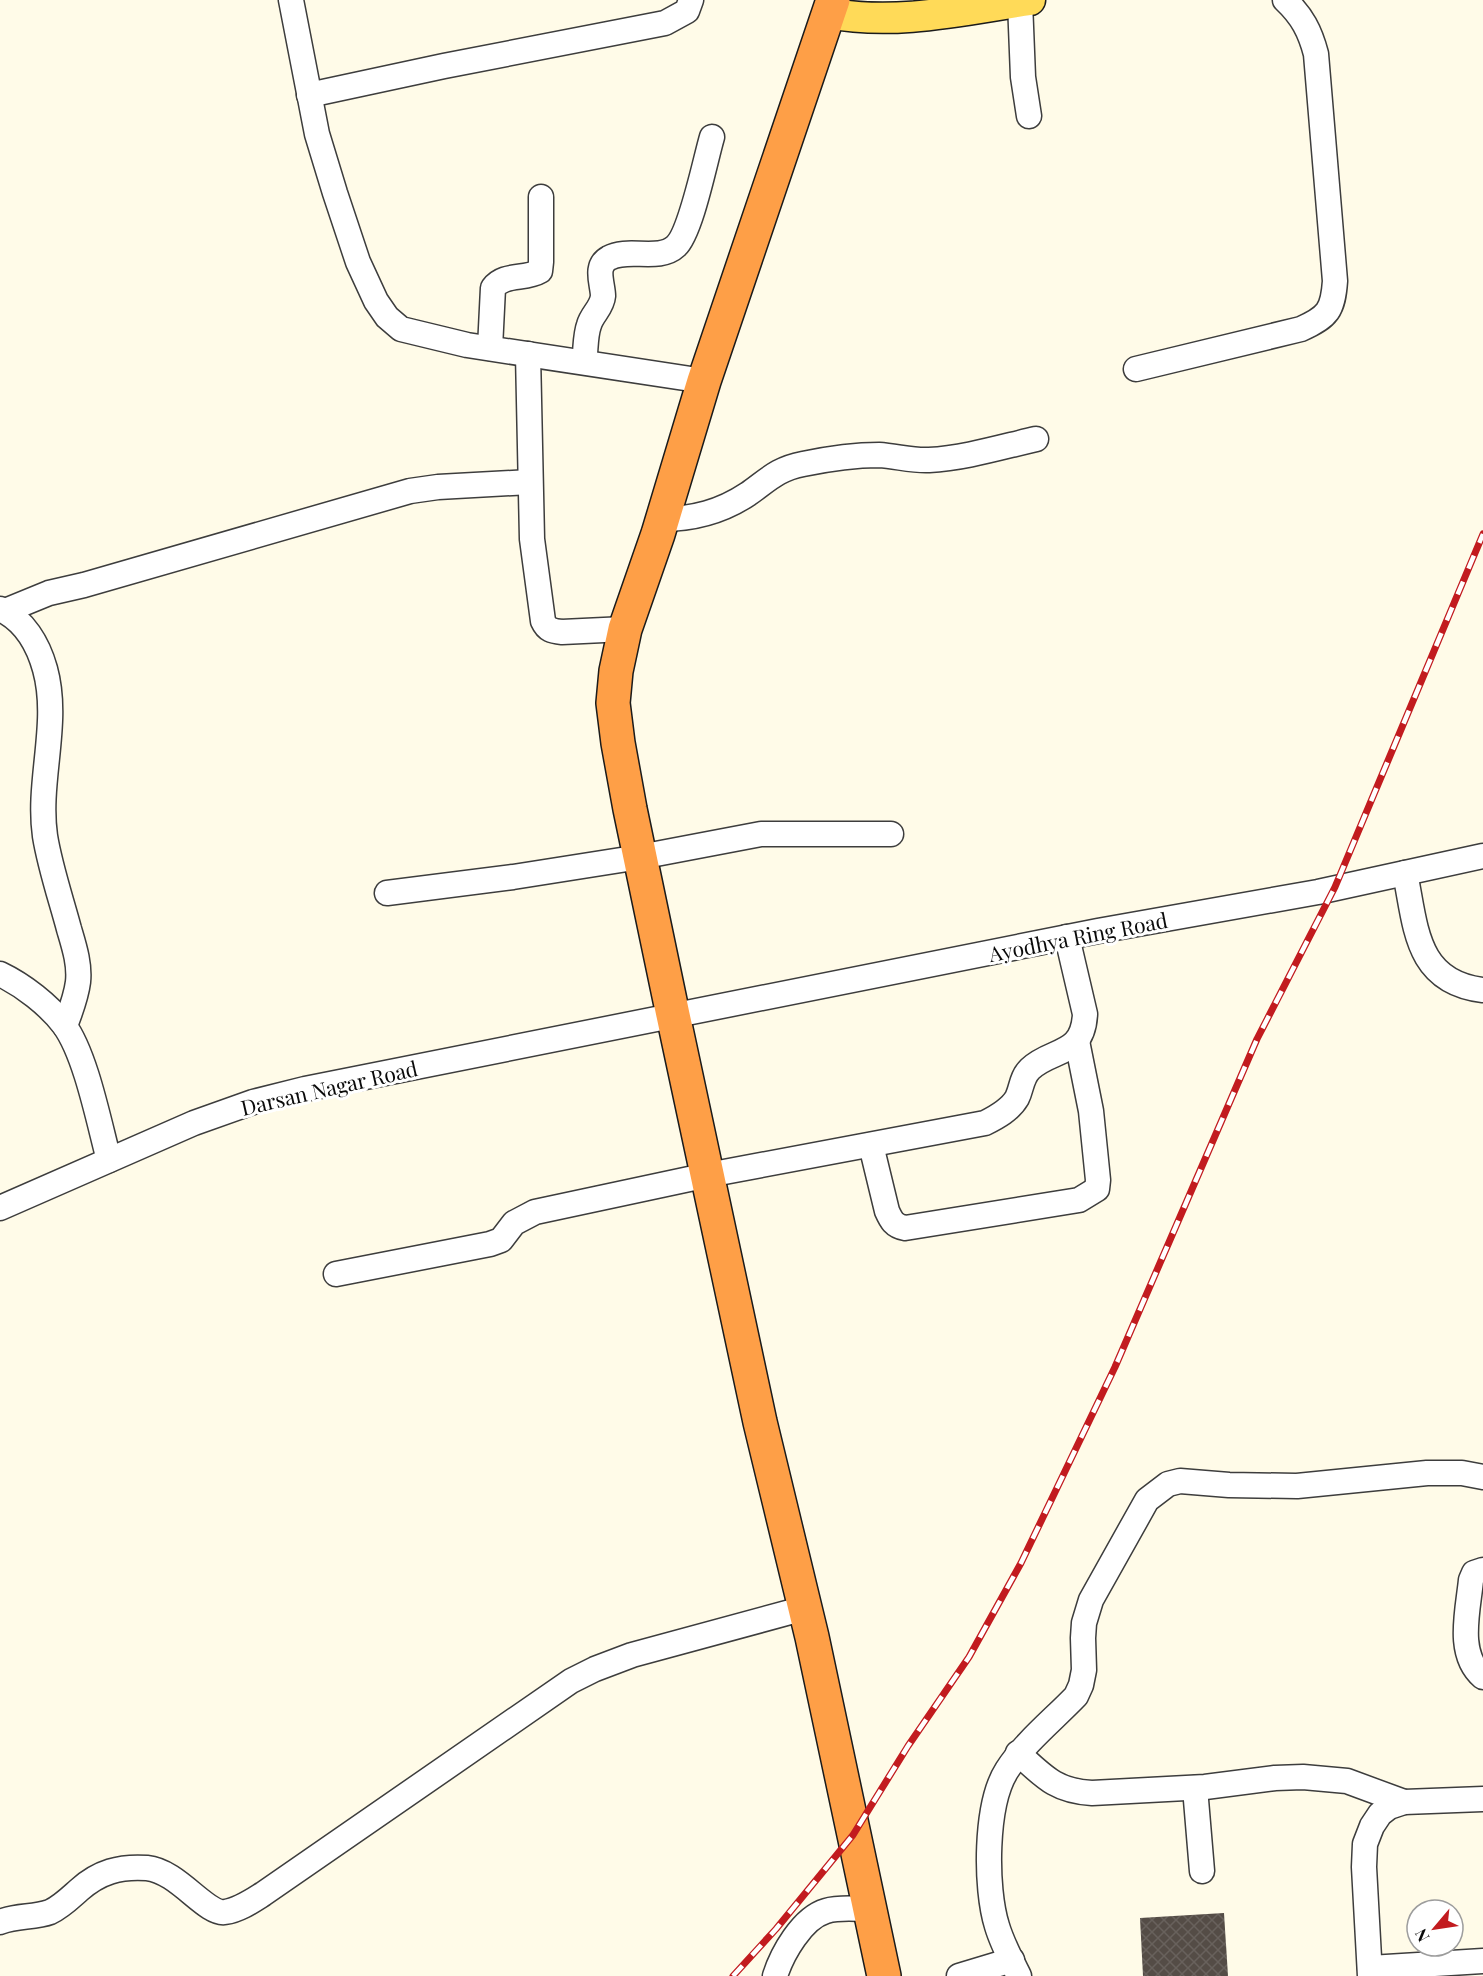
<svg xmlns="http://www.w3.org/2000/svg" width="1483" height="1976" viewBox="0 0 1483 1976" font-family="'Playfair Display',serif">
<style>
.building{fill:url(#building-cross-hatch)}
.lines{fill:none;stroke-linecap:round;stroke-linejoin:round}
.minor-casing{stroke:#3d3d3d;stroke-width:27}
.major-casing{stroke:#1b1b1b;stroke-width:33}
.highway-casing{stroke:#1b1b1b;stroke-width:36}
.minor{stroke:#fff;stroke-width:24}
.major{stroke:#ffda58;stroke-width:30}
.highway{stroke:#fe9f47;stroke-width:33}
.rail-casing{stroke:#c21b1f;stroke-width:7}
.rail{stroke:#fff;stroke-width:4.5;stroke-dasharray:14;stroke-linecap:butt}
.labels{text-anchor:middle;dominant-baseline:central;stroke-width:6;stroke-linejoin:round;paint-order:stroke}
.street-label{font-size:21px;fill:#0a0a0a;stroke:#fff}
</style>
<defs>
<pattern id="building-cross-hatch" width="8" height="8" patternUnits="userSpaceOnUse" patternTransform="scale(1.5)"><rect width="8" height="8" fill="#544c46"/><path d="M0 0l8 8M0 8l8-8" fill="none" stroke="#68615c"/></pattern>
</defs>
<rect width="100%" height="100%" fill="#fffbe8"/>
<!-- building -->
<path class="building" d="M1224 1913 1228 1976H1143L1140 1918Z"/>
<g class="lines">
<defs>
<g id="minor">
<path d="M291 0 317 134 335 193 358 262 376 301 387 317 401 329 467 345 704 381"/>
<path d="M1020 2 1023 77 1029 116"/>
<path d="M309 95 444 66 665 23 687 11 691 0"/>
<path d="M490 348 493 288C504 273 525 280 540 271L541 262V197"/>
<path d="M528 354 532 539 543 621C547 630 552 631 562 632L625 629"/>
<path d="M584 362C586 350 585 336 589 325 592 314 602 308 603 296 603 284 594 266 609 258 628 247 659 262 676 246 691 232 705 161 712 137"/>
<path d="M1136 369 1301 329C1328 317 1333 310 1335 281L1316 54C1310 31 1302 16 1285 0"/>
<path d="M662 519C694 519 721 512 748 494 768 480 777 469 803 464 827 459 855 455 879 455 896 456 913 461 929 460 965 458 1001 447 1036 439"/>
<path d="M0 609C24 620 38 644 45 669 60 723 37 781 45 836 50 867 61 899 69 929 74 946 80 964 78 982 76 998 70 1012 65 1026"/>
<path d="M5 611 49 593 84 585 410 491 438 487 530 482"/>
<path d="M1405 873C1416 926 1415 982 1483 990"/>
<path d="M387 893 513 877 640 857 761 834H891"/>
<path d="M0 974C23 985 49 1005 64 1025 86 1055 99 1123 109 1160"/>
<path d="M871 1145 887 1211C891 1220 894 1226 905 1228L1079 1200 1097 1189 1098 1180 1091 1111 1077 1041"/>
<path d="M0 1208 194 1123 253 1102 305 1089 1098 931 1318 892 1483 856"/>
<path d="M336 1274 490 1244 501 1240 514 1223 535 1212 708 1175 985 1123C997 1117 1010 1110 1017 1098 1022 1088 1021 1078 1030 1069 1052 1048 1083 1057 1085 1014L1067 937"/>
<path d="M1483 1570 1474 1573 1471 1580C1468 1611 1456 1654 1483 1677"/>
<path d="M1018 1753C1044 1777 1056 1791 1092 1793L1205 1787 1275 1778 1303 1777 1347 1781 1404 1802"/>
<path d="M1195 1788 1202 1871"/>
<path d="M0 1922C16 1915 34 1918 50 1912 61 1907 70 1898 79 1890 99 1872 120 1866 147 1868 178 1871 206 1915 225 1912 239 1910 252 1901 263 1894L571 1681 595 1669 632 1655 805 1608"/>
<path d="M1370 1968 1483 1961"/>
<path d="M775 1976C782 1954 802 1918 826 1911 839 1907 854 1909 868 1909"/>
<path d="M959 1976 1012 1960"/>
<path d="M1019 1976C1011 1960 1002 1943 997 1926 985 1888 985 1804 1007 1770 1025 1742 1053 1720 1076 1696L1081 1685 1084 1670 1083 1638 1084 1623 1091 1600 1147 1500 1168 1484 1180 1481 1229 1485 1297 1486 1427 1473H1462L1483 1477"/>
<path d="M1370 1976 1364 1867 1365 1844 1372 1826 1380 1814 1389 1807 1404 1802 1483 1799"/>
</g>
<path id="major" d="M828 13C896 26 963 10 1030 0"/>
<path id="highway" d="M833 0 704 381 658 534 625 629 616 671 613 703 618 743 630 809 673 1015 760 1422 812 1637 884 1976"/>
</defs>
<!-- minor casing -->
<use href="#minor" class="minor-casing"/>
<!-- major casing -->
<use href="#major" class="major-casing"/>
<!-- highway casing -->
<use href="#highway" class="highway-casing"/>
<!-- minor -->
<use href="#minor" class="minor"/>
<!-- major -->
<use href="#major" class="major"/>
<!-- highway -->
<use href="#highway" class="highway"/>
<defs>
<path id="rail" d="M733 1976 776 1929 853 1835 908 1746 969 1657 1021 1563 1115 1367 1257 1039 1335 887 1483 534"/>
</defs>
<!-- rail casing -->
<use href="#rail" class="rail-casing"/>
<!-- rail -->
<use href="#rail" class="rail"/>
</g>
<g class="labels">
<!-- street labels -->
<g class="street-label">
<text transform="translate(1078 936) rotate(-11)">Ayodhya Ring Road</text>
<text transform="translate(329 1087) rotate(-13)">Darsan Nagar Road</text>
</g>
</g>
<!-- north arrow -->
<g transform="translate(1435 1928) rotate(241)"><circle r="28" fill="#ffffff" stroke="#9d9d9d" stroke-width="1.5"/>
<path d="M0-4.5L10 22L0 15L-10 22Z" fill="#c21b1f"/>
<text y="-9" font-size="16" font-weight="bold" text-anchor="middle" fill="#0a0a0a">N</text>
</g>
</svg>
